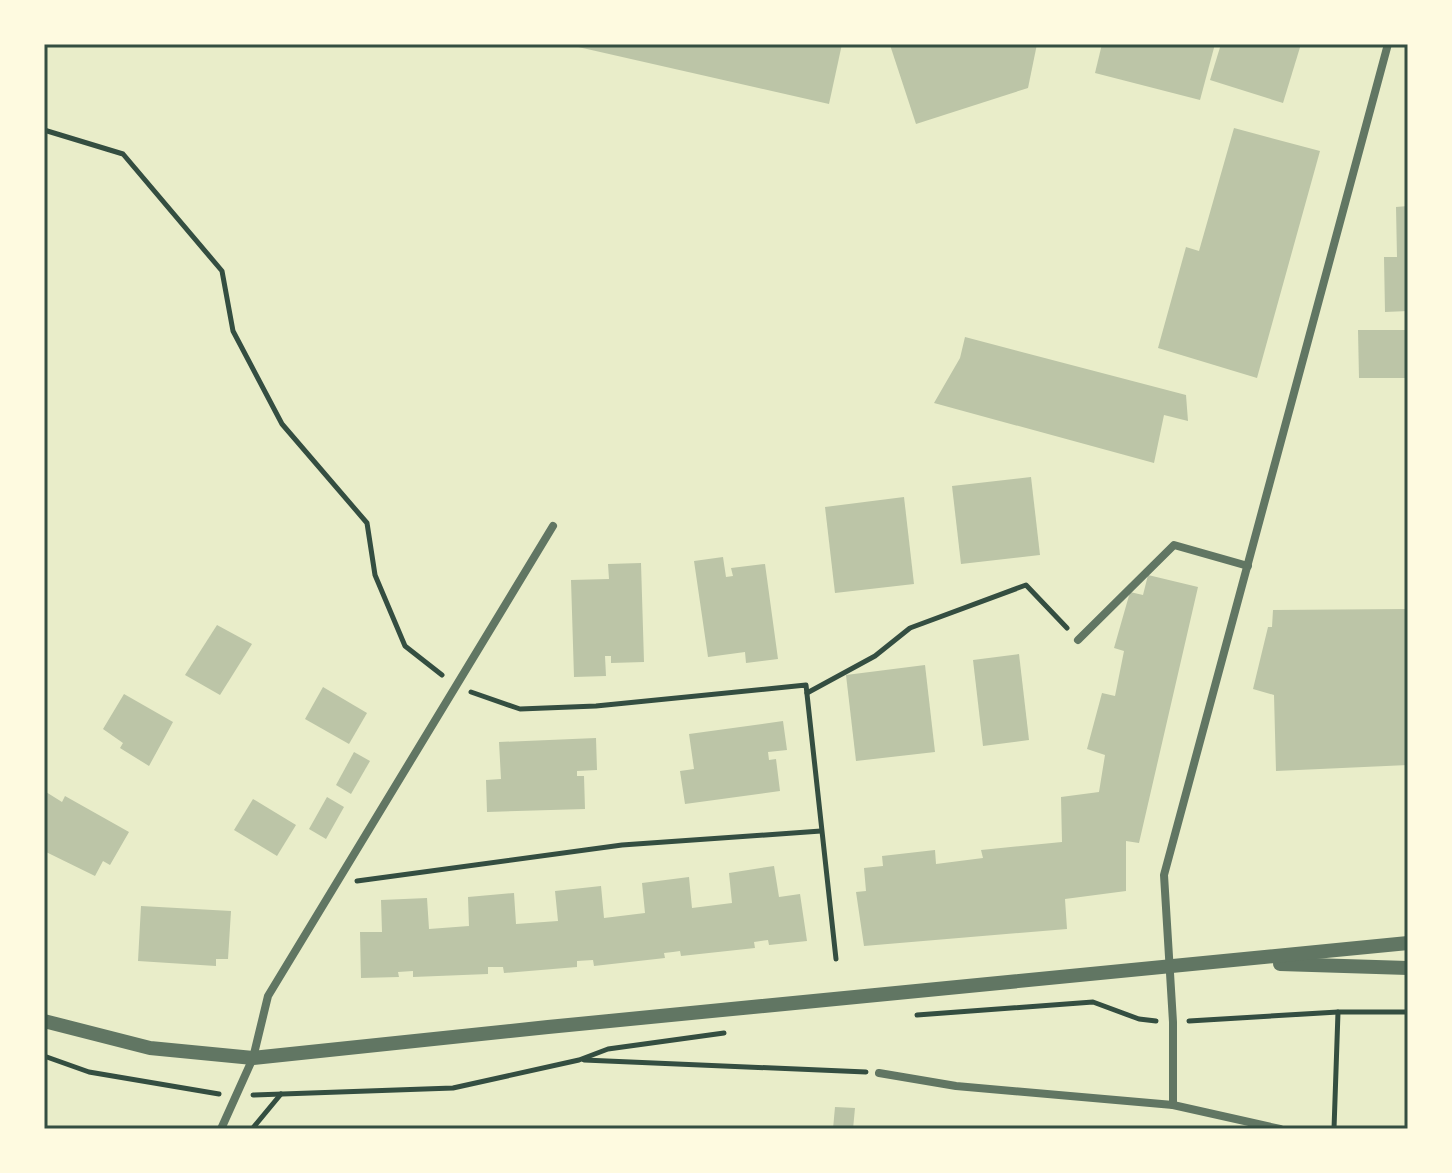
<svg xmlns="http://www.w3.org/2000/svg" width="1452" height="1173" viewBox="0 0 1452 1173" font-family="'Space Grotesk',sans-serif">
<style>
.building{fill:#bcc5a7}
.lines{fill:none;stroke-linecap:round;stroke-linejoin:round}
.path{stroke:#344e41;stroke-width:5}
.minor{stroke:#617663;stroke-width:8}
.tertiary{stroke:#617663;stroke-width:14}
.neatline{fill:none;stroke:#344e41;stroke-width:3}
</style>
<rect width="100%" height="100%" fill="#e9edc9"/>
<!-- building -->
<g class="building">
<path d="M565 44H842L829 104Z"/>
<path d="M894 44H1037L1028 88 916 124 890 45Z"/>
<path d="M1102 44H1215L1200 100 1095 73Z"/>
<path d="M1221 44H1301L1283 103 1210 80Z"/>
<path d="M1234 128 1320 151 1257 378 1158 348 1186 247 1199 251Z"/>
<path d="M1408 206V311L1385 312 1384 257H1397L1396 207Z"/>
<path d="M1358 330H1408V378H1359Z"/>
<path d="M965 337 1186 395 1188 421 1164 415 1154 463 934 403 960 358Z"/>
<path d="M1031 477 1040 555 961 564 952 486Z"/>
<path d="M904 497 914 584 835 593 825 507Z"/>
<path d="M723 557 726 577 733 576 731 568 765 564 778 659 746 663 745 652 708 657 694 561Z"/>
<path d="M641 563 644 662 611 663V656H605L606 676 574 677 571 580 609 579 608 564Z"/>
<path d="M1148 575 1198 587 1139 843 1126 841V891L1065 899 1067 929 864 946 856 892 866 891 864 868 883 866 882 856 935 850 936 864 983 858 981 850 1062 842 1061 797 1099 792 1105 755 1087 749 1102 693 1115 696 1124 651 1114 648 1130 592 1143 595Z"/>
<path d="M1408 609V765L1276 771 1274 695 1253 689 1268 627H1272L1273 610Z"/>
<path d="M217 625 252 644 220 695 185 675Z"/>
<path d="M1019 654 1029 740 983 746 973 660Z"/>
<path d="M925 665 935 752 856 761 846 675Z"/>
<path d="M323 687 367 713 349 744 305 719Z"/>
<path d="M124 694 173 722 149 766 120 748 123 743 103 729Z"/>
<path d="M783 721 787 750 768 752 769 760 776 759 780 791 685 804 680 771 694 769 689 734Z"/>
<path d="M596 738 597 770 577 771V776H584L585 809 487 812 486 780 501 779 499 742Z"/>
<path d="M354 752 370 761 351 794 336 785Z"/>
<path d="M46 792 62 802 65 796 129 832 110 865 103 861 95 876 44 851Z"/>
<path d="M327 797 344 807 326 839 309 829Z"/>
<path d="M253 799 296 825 277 856 234 830Z"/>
<path d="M774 866 779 897 800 894 807 941 769 945 768 940 754 942 755 948 681 956 680 951 673 952 664 953 665 958 594 966 593 960 577 961V967L504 973 503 967H488V974L413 977V971L398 972 399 977 361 978 360 932H382L381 900 427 898 429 929 469 926 468 897 514 893 516 924 558 921 555 891 601 886 604 918 645 913 642 883 689 877 692 908 732 903 729 873Z"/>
<path d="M141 906 231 911 228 959H216V966L138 961Z"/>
<path d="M835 1107 855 1108 853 1129H833Z"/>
</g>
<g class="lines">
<!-- path -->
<g class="path">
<path d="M44 130 123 154 222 271 233 331 282 424 367 523 375 575 405 646 442 675"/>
<path d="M471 692 520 709 596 706 806 685 836 959"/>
<path d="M807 693 875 656 910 628 1026 585 1067 628"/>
<path d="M357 881 622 845 821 831"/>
<path d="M917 1015 1093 1002 1139 1019 1156 1021"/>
<path d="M1189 1021 1338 1012H1408"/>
<path d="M44 1056 89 1072 219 1094"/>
<path d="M584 1060 866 1072"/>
<path d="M253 1095 453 1088 579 1060 608 1049 724 1033"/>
<path d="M252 1129 281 1094"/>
<path d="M1334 1129 1338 1012"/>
</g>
<!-- minor -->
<g class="minor">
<path d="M1078 640 1174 545 1248 566"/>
<path d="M879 1073 956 1086 1173 1105 1280 1129"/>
<path d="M1173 1105V1022L1164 875 1388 44"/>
<path d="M221 1129 253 1058 268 996 553 526"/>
</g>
<!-- tertiary -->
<g class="tertiary">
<path d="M1280 964 1408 968"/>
<path d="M44 1021 150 1048 253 1058 548 1027 1408 943"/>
</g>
</g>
<!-- border -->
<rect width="1452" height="1173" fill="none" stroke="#fefae0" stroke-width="92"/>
<rect x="46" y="46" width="1360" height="1081" class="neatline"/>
</svg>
